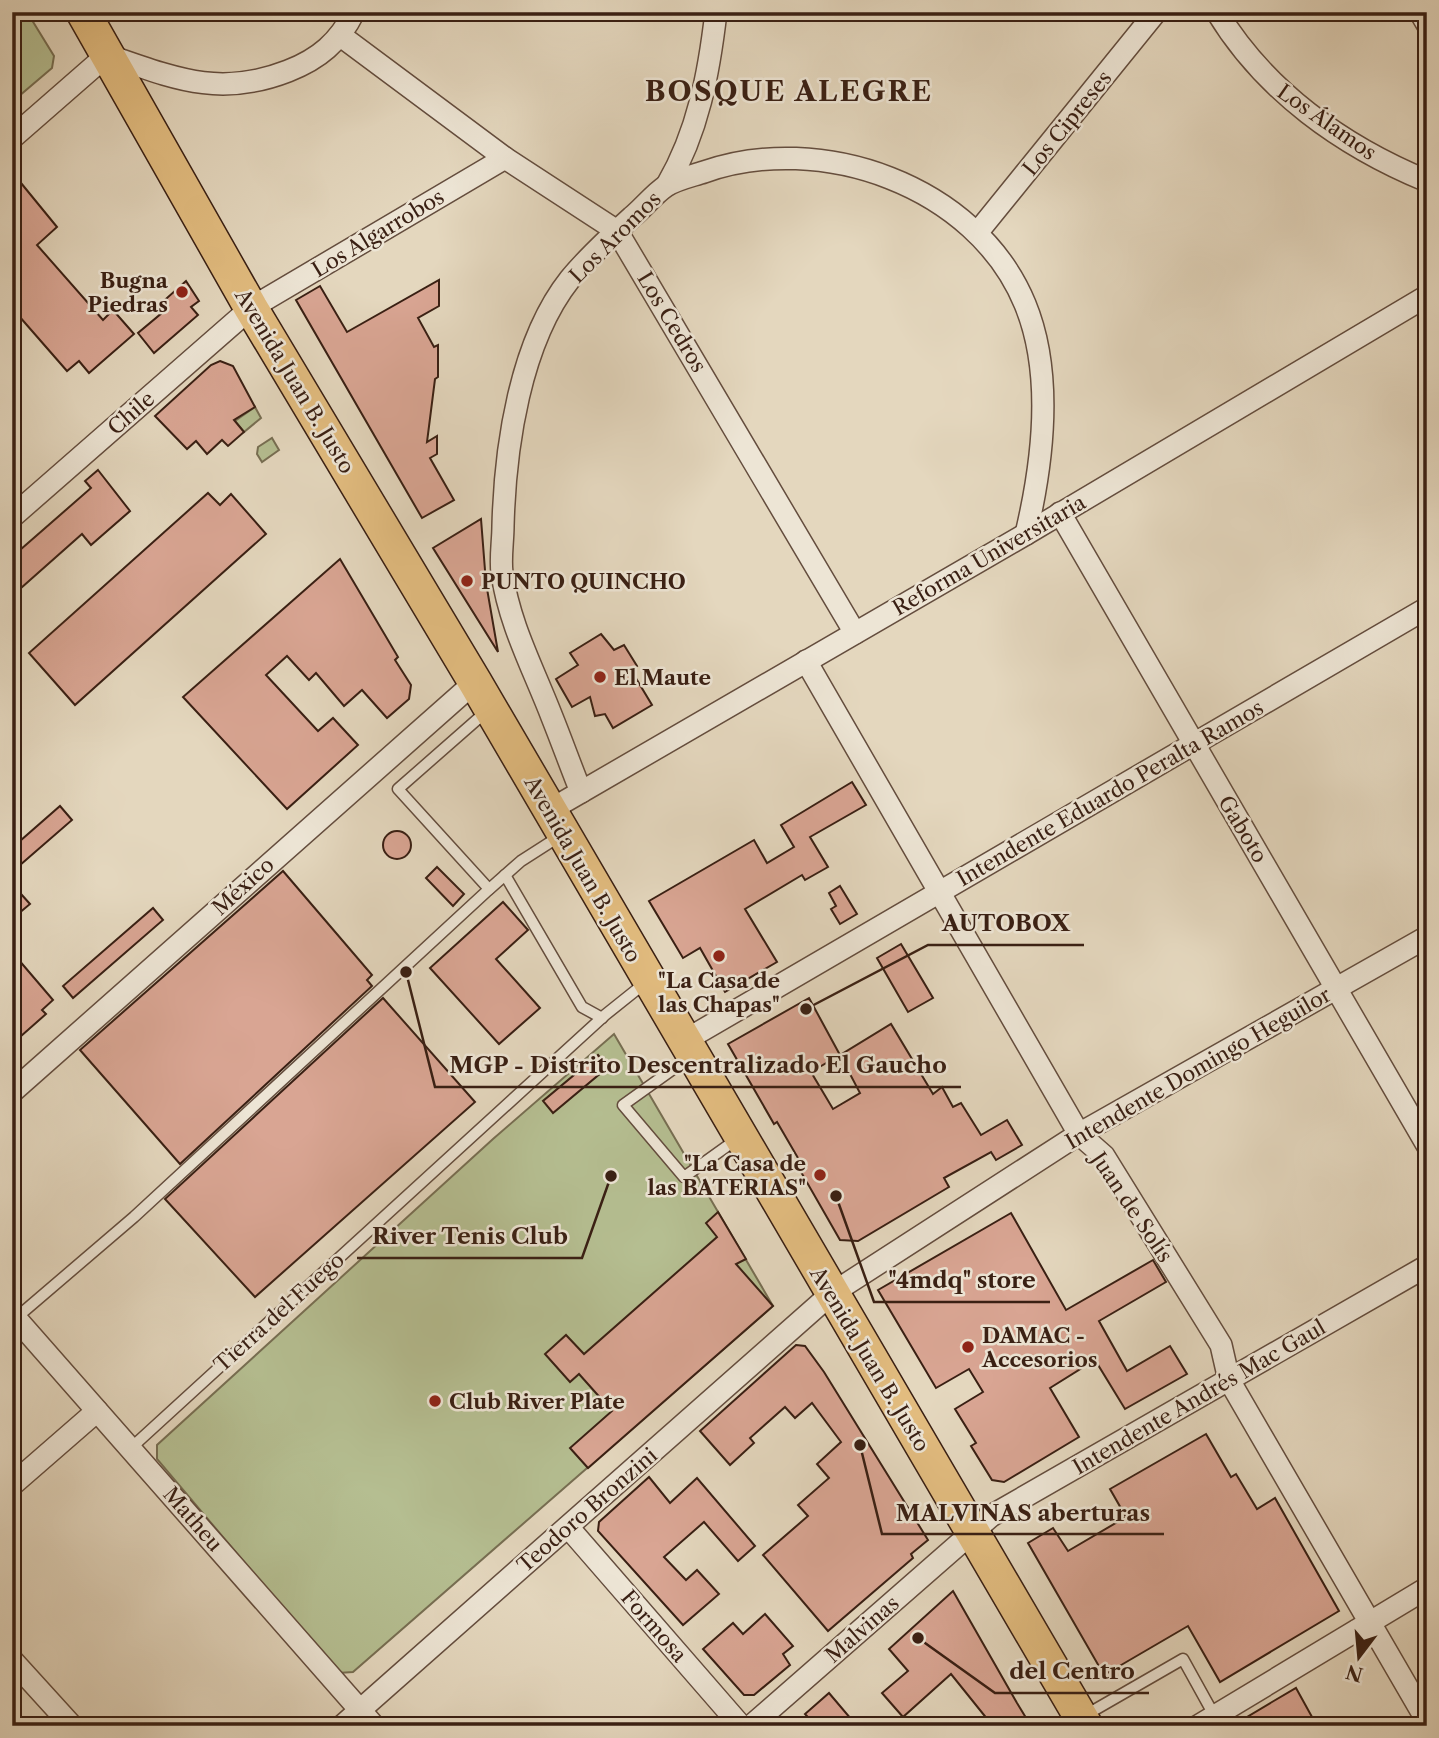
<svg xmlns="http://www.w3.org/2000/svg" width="1439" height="1738" viewBox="0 0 1439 1738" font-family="'Libre Caslon Text',serif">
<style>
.green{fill:#b5be91;stroke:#776e52;stroke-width:2}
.building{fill:#d9a593;stroke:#391f13;stroke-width:2;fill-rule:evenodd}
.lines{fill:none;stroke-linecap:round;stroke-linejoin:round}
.service-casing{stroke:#644d3e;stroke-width:13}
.minor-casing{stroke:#644d3e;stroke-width:24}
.primary-casing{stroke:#391f13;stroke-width:36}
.service{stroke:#ede5d5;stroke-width:10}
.minor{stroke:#ede5d5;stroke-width:21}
.primary{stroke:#e2bc7f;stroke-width:33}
.poi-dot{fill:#8f2418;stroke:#ede5d5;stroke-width:2.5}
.labels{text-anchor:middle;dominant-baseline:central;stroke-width:5;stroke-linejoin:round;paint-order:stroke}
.street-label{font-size:21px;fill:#391f13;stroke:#ede5d5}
.poi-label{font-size:21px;font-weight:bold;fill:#391f13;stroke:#ede5d5;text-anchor:start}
.district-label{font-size:28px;font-weight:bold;letter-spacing:2px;fill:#391f13;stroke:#ede5d5}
.leader{fill:none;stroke:#391f13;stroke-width:2.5}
.callout-dot{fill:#391f13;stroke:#ede5d5;stroke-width:2.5}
.callout-label{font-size:23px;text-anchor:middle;font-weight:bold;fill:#391f13;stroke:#ede5d5;stroke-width:5;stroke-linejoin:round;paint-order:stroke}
</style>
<rect width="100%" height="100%" fill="#e4d7be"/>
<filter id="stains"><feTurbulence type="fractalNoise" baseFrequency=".00286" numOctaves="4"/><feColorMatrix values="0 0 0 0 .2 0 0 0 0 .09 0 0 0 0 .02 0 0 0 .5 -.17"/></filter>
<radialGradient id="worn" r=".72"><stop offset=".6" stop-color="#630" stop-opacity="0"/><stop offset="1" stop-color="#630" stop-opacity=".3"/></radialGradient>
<!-- green -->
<g class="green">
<path d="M12 12H27L54 56 52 68 12 102Z"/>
<path d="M255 407 261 418 244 432 235 421Z"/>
<path d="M272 438 279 450 262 462 257 454 258 447Z"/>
<path d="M614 1034 773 1306 353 1672 338 1673 157 1459V1445L493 1139Z"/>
</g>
<!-- building -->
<g class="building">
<path d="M12 172 57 227 37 245 103 320 113 310 134 334 89 373 79 361 67 371 12 308Z"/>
<path d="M439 280V306L418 318 434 347 438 345V377L435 379 427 442 437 436V454L430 458 454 500 422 518 296 300 320 286 347 332Z"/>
<path d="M186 281 199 301 191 307 198 315 154 353 138 333 163 312 158 306Z"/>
<path d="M220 361 233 366 255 407 234 420 244 432 228 446 222 440 207 454 196 441 187 449 155 416 211 365Z"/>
<path d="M98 470 130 511 91 545 82 534 12 596V557L91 488 85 481Z"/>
<path d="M208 493 220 505 231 494 266 534 75 705 29 653Z"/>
<path d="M481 519 486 583 498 652 433 548Z"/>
<path d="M340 559 398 657 395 660 411 685 409 699 387 718 362 690 344 706 316 673 309 680 287 656 266 675 318 731 333 718 358 745 287 809 183 697Z"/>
<path d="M601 634 614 650 624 645 637 666 631 670 652 705 613 728 605 714 595 716 590 697 572 707 556 679 578 665 570 653Z"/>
<path d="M852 782 866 805 810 837 828 867 805 880 802 875 745 909 777 962 725 992 700 948 683 958 649 901 754 840 767 863 794 847 781 825Z"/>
<path d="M60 806 72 820 12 872V848Z"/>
<circle cx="397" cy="845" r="14"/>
<path d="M437 867 464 894 453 906 426 878Z"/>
<path d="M283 871 372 975 367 980 372 986 180 1164 80 1050Z"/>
<path d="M12 884 30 904 12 919Z"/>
<path d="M840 886 857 914 840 924 831 909 836 906 829 893Z"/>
<path d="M503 902 528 930 496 959 540 1008 499 1044 430 968Z"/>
<path d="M153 908 163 920 73 998 63 986Z"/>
<path d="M901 944 933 998 908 1012 877 958Z"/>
<path d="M12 952 53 1000 42 1010 46 1014 12 1044Z"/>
<path d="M383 998 475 1102 255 1297 165 1199Z"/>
<path d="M809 998 840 1055 891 1024 933 1094 942 1087 953 1107 961 1103 981 1135 1007 1120 1022 1145 996 1160 991 1152 944 1178 949 1187 858 1241 840 1240 801 1172 805 1170 777 1122 774 1124 728 1044ZM840 1055 860 1093 833 1109 811 1072Z"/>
<path d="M598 1055 608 1067 553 1113 543 1101Z"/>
<path d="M718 1212 746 1259 736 1264 773 1306 588 1468 570 1448 612 1411 579 1374 570 1382 545 1354 566 1335 584 1354 717 1237 706 1223Z"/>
<path d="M1011 1213 1066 1310 1153 1260 1166 1282 1099 1321 1127 1371 1170 1346 1187 1374 1125 1409 1095 1360 1050 1388 1079 1437 1004 1482 992 1480 971 1446 976 1443 955 1409 983 1392 969 1369 936 1388 878 1290Z"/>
<path d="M796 1345 805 1346 824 1372 928 1540 911 1554 913 1558 828 1631 763 1555 808 1516 798 1505 829 1478 817 1464 841 1442 812 1403 795 1418 785 1407 750 1438 754 1443 730 1465 700 1431Z"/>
<path d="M1206 1434 1231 1477 1236 1474 1257 1509 1275 1498 1339 1611 1220 1682 1188 1626 1104 1675 1028 1543 1053 1528 1068 1551 1126 1517 1110 1489Z"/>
<path d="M649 1477 670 1503 697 1478 755 1546 738 1561 704 1522 664 1557 686 1580 697 1570 719 1594 683 1625 598 1531 599 1522Z"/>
<path d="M953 1591 1017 1703 1031 1726H1004L999 1719 992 1725 951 1674 903 1717 882 1693 908 1671 889 1649Z"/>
<path d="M765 1614 793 1646 783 1654 790 1665 754 1695H744L703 1649 733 1623 743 1634Z"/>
<path d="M1296 1688 1317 1726H1232L1272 1702Z"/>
<path d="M829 1693 857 1726H816L805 1714Z"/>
</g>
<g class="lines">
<defs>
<g id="service">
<path d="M488 710 398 789 489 889"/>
<path d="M505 875 582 1007 602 1018"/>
<path d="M690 1057 623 1105 684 1177 737 1139"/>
<path d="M16 1318 134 1217 486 892 521 861 560 836"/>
<path d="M131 1448 605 1015 645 983"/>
<path d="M1084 1716 1183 1659 1214 1715"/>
</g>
<g id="minor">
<path d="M1217 12C1265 91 1342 146 1427 181"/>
<path d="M1420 12 1427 24"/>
<path d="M341 36 505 158 617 231 855 633"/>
<path d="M12 138 107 55C174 78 219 98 288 71 319 59 339 42 354 12"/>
<path d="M667 185C698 132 709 73 716 12"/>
<path d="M977 233 1156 12"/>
<path d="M1060 513 1427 1145"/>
<path d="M12 517 251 308 505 158"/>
<path d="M806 661 1079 1134 1104 1156 1221 1345 1229 1380 1427 1721"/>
<path d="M581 792C571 767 562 742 552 717 534 670 509 624 502 573 500 558 503 541 503 526 505 447 520 342 570 279 588 257 611 236 632 217 643 208 654 194 666 186 677 179 692 176 704 172 820 131 976 185 1025 304 1054 374 1043 462 1026 534"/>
<path d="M550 810 1026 534 1427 296"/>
<path d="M684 1041 1427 608"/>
<path d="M12 1092 475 682"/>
<path d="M12 1314 374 1726"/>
<path d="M12 1485 97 1411"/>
<path d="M568 1527 741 1726"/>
<path d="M12 1660 72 1726"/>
<path d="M342 1726 831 1294 1079 1134 1427 937"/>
<path d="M751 1726 991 1516 1427 1266"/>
<path d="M1198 1726 1427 1588"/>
</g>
<path id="primary" d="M83 12 251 308 475 682 1086 1726"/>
</defs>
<!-- service casing -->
<use href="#service" class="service-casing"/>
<!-- minor casing -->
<use href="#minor" class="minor-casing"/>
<!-- primary casing -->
<use href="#primary" class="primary-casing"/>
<!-- service -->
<use href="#service" class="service"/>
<!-- minor -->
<use href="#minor" class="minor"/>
<!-- primary -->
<use href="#primary" class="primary"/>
</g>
<!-- markers -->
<g class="poi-dot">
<circle cx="182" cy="292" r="7"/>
<circle cx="467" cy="581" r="7"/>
<circle cx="600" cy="677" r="7"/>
<circle cx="719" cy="956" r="7"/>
<circle cx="820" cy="1175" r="7"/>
<circle cx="968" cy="1347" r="7"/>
<circle cx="435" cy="1401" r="7"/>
</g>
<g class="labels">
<!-- street labels -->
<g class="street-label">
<text transform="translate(1327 122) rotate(35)">Los Álamos</text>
<text transform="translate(1067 123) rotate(-51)">Los Cipreses</text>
<text transform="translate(378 233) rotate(-31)">Los Algarrobos</text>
<text transform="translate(615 237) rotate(-45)">Los Aromos</text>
<text transform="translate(672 322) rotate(59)">Los Cedros</text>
<text transform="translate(295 381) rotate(59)">Avenida Juan B. Justo</text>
<text transform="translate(131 413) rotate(-41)">Chile</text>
<text transform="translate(989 555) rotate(-30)">Reforma Universitaria</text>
<text transform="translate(1110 793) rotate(-30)">Intendente Eduardo Peralta Ramos</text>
<text transform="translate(1243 829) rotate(59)">Gaboto</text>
<text transform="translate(583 869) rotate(60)">Avenida Juan B. Justo</text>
<text transform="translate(243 886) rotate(-42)">México</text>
<text transform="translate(1198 1068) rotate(-30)">Intendente Domingo Heguilor</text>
<text transform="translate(1132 1207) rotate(56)">Juan de Solís</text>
<text transform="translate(279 1312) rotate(-42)">Tierra del Fuego</text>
<text transform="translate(870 1359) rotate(59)">Avenida Juan B. Justo</text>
<text transform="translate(1199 1397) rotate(-30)">Intendente Andrés Mac Gaul</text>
<text transform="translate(587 1510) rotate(-41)">Teodoro Bronzini</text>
<text transform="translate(193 1519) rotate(49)">Matheu</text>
<text transform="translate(654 1626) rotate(49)">Formosa</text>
<text transform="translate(862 1629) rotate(-41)">Malvinas</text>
</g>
<!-- poi labels -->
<g class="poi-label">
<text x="168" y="280" text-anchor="end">Bugna<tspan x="168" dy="24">Piedras</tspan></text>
<text x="481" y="581">PUNTO QUINCHO</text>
<text x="614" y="677">El Maute</text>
<text x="719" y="980" text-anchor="middle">"La Casa de<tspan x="719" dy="24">las Chapas"</tspan></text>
<text x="806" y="1163" text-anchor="end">"La Casa de<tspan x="806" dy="24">las BATERIAS"</tspan></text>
<text x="982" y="1335">DAMAC -<tspan x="982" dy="24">Accesorios</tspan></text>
<text x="449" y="1401">Club River Plate</text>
</g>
<!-- district labels -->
<g class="district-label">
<text x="789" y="91">BOSQUE ALEGRE</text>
</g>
</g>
<!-- callouts -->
<path class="leader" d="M806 1009L928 945H1084M406 972L435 1087H961M611 1176L582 1258H357M836 1196L874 1302H1050M860 1445L882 1534H1164M918 1638L995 1693H1149"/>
<g class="callout-dot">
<circle cx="806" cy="1009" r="7"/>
<circle cx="406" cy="972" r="7"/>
<circle cx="611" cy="1176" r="7"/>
<circle cx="836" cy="1196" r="7"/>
<circle cx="860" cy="1445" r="7"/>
<circle cx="918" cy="1638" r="7"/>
</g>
<g class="callout-label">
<text x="1006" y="931">AUTOBOX</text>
<text x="698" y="1073">MGP - Distrito Descentralizado El Gaucho</text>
<text x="470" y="1244">River Tenis Club</text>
<text x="962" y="1288">"4mdq" store</text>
<text x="1023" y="1521">MALVINAS aberturas</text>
<text x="1072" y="1679">del Centro</text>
</g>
<!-- margin -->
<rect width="1439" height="1738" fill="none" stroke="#e4d7be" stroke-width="42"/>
<rect x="14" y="14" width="1411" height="1710" fill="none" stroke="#391f13" stroke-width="3.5"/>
<rect x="21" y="21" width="1397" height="1696" fill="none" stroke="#391f13" stroke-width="2"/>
<!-- north arrow -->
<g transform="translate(1359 1657) rotate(196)" stroke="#ede5d5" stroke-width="5" paint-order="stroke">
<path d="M0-5L12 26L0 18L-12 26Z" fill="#391f13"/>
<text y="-10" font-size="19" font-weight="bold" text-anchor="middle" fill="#391f13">N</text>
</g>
<rect width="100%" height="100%" filter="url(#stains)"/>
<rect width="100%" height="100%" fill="url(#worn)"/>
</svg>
